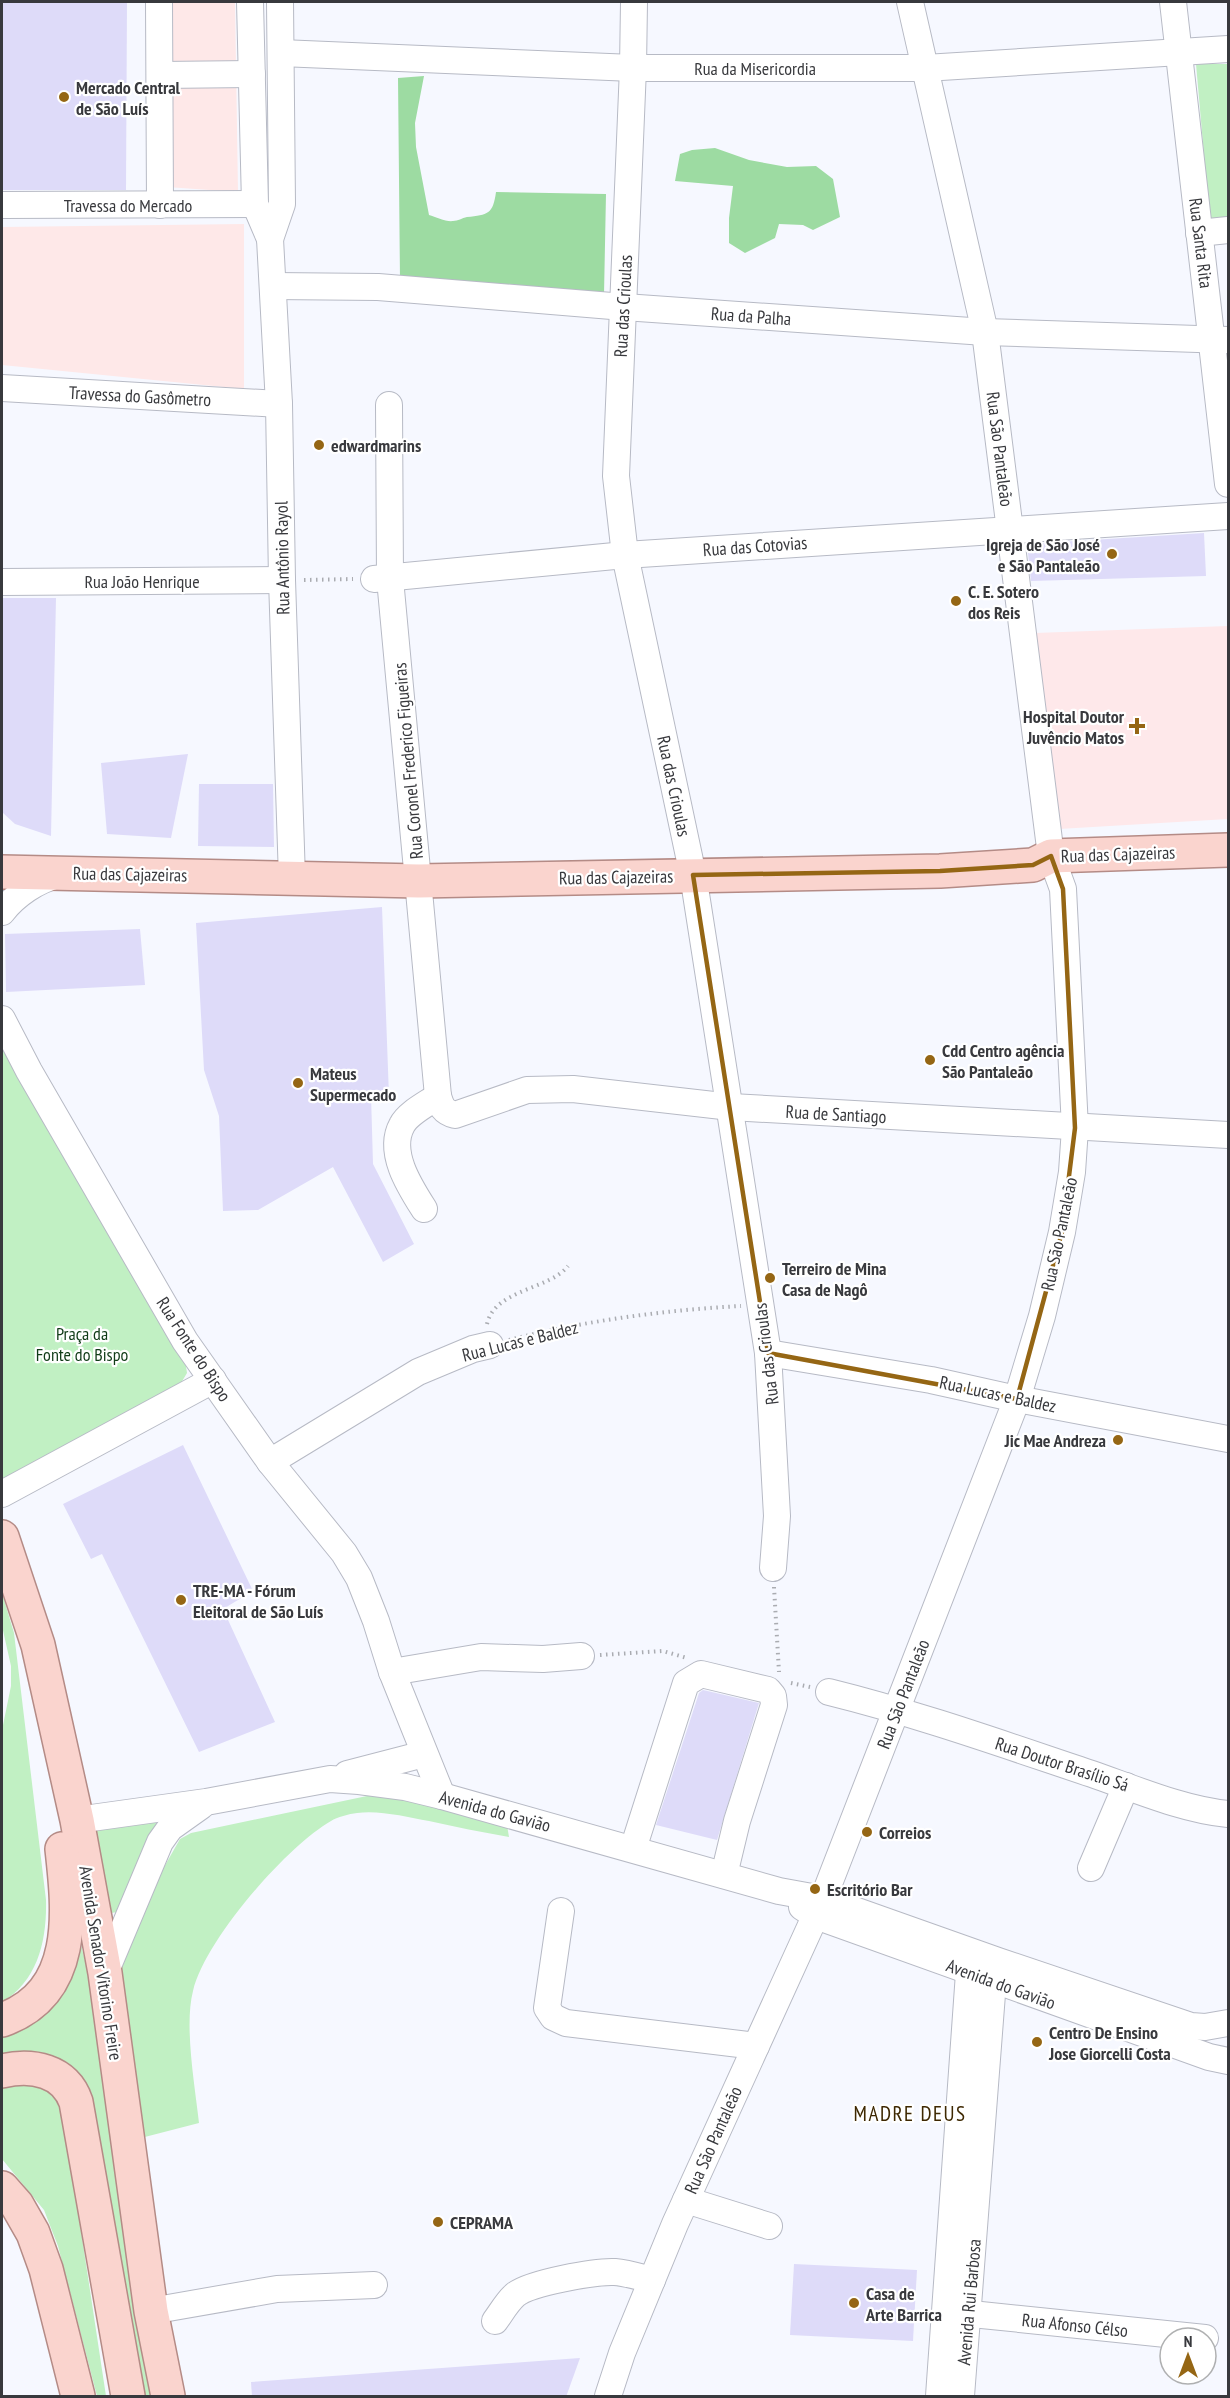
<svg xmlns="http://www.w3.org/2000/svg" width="1230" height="2398" viewBox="0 0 1230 2398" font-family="'PT Sans Narrow',sans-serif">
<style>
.commercial{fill:#fee8e8}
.medical{fill:#fee8ea}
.green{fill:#c1f0c3}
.forest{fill:#9ddba2}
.building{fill:#dedbf9}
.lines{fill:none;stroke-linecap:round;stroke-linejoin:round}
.minor-casing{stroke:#b7bac5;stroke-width:28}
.major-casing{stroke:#b48b86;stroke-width:36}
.path{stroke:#aaacb1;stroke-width:4;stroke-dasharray:1.5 4.5;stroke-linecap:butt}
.minor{stroke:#fff;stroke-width:26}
.major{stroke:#fad4ce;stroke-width:33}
.marked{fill:none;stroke:#956614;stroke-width:4.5;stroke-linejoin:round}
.poi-dot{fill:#956614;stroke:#fff;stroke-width:2}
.labels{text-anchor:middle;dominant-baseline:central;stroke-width:4.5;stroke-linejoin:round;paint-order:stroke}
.street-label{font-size:18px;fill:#38393d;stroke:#fff}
.poi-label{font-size:18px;font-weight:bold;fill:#38393d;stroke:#fff;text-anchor:start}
.park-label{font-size:18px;fill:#113c18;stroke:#fff}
.quarter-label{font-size:21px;letter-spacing:1.5px;fill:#3e2802;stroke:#fff}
</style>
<rect width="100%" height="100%" fill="#f6f8ff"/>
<!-- commercial -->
<g class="commercial">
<path d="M170 2H235L238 192 167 187Z"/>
<path d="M244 224V389L2 365V227Z"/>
</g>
<!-- medical -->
<path class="medical" d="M1228 626V819L1059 829 1035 633Z"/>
<!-- green -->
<g class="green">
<path d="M1196 64H1228V221L1210 223Z"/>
<path d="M2 1038 185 1360 187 1373 181 1383 13 1476 2 1480Z"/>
<path d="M2 1593 14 1633 46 1900C47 1940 38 1981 2 2002V1730L11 1686V1666L2 1626Z"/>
<path d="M367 1796H392L507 1825 509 1837C482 1832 455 1827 429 1821 406 1817 380 1810 357 1813 349 1814 337 1817 331 1821 286 1847 205 1940 193 1991 184 2026 195 2086 199 2123L137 2139 116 1970 143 1904 180 1839 191 1833Z"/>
<path d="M155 1820 160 1824 119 1912 110 1913 95 1831Z"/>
<path d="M76 1925 87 1969 139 2323 154 2396H138L91 2091C69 2055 39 2060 2 2056V2035Z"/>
<path d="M37 2079 61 2099 106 2396H97L58 2246 44 2210 2 2159V2081Z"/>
</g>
<!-- forest -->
<g class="forest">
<path d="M424 76 415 123 416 147 429 215C436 217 446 222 453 221 458 221 462 218 467 217 488 215 493 214 496 192L606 194 604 295 400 280 398 78Z"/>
<path d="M715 148 749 160 787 167 816 166 833 179 840 217 813 230 803 225 779 224 775 238 745 253 729 243V218L733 186 675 181 680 154 692 150Z"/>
</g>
<!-- building -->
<g class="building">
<path d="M2 2H127L126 190H2Z"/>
<path d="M1204 533 1206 576 1031 581 1027 544Z"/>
<path d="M2 598H56L51 836 15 824 2 812Z"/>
<path d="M188 754 171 838 107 834 101 763Z"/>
<path d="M199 784H273L274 847 198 846Z"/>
<path d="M382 907 389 1096 371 1095 373 1164 414 1244 383 1262 333 1167 258 1210 223 1211 219 1116 204 1070 196 923Z"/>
<path d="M140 929 145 985 6 992 5 934Z"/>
<path d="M183 1445 253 1591 223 1609 275 1722 199 1752 102 1554 91 1559 63 1504Z"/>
<path d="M703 1690 759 1703 717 1840 656 1825 699 1693Z"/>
<path d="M794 2264 917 2270 913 2341 790 2335Z"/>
<path d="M580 2358 566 2397H252L251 2382Z"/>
</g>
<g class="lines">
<defs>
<g id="minor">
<path d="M159 2 160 205"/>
<path d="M250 2 255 204 270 239 279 404 282 580 292 878"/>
<path d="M634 2 633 68 616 476 625 555 693 875 768 1353 777 1516 773 1568"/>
<path d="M1173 2 1228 484"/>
<path d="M281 53 633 68H925L1228 49"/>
<path d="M160 75 252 74"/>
<path d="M2 205 255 204"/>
<path d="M1199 233 1228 230"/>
<path d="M270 239 282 204 280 2"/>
<path d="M273 286 378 287 624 307 985 332 1228 340"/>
<path d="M2 388 279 404"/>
<path d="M389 405 390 579 438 1096C441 1106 443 1112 455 1115L527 1090 573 1089 731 1107 1228 1135"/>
<path d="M374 579 625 555 1228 516"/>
<path d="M2 582 282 580"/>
<path d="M2 912C15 895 37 880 58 875"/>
<path d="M2 1019 29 1071 185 1341 270 1462 344 1553 359 1578 376 1621 392 1672 442 1796"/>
<path d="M424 1209C410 1187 387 1152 402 1125 408 1113 427 1104 438 1096"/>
<path d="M768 1353 931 1380 1017 1399 1228 1439"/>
<path d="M270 1462 418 1372 473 1349 490 1345"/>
<path d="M2 1494 213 1380"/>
<path d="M392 1672 481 1657 543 1659 581 1656"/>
<path d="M829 1692C918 1714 1005 1745 1092 1774 1135 1789 1184 1810 1228 1814"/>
<path d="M347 1774 424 1754"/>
<path d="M77 1820 206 1802 330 1779 359 1781 405 1787 442 1796 779 1891 823 1899 998 1961 1191 2026 1205 2027 1228 2023"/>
<path d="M633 1849 686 1683 701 1674 768 1690 773 1696 774 1705 737 1821 724 1875"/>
<path d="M1091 1868 1126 1786"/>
<path d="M802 1907 816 1916 1209 2057 1228 2061"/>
<path d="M561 1911 547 2008 553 2017 566 2023 756 2046"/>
<path d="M105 1973 160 1842 170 1828 201 1806"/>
<path d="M686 2200 769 2226"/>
<path d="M151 2311 277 2289 374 2285"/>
<path d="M952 2312 1205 2338"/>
<path d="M495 2321C501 2313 507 2302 515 2295 529 2283 596 2271 615 2272 627 2273 640 2277 652 2280"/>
<path d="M608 2396 622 2353 675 2224 823 1899 1017 1399 1042 1316 1062 1232 1072 1172 1075 1128 1063 889 1051 856 985 332 910 2"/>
<path d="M939 2396 969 1973 973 1957"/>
<path d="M961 2396 993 1981 997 1967"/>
</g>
<g id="major">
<path d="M2 872 419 881 940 871 1033 865 1051 856 1228 850"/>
<path d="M2 1537 38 1645 77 1820 105 1973 151 2311 168 2396"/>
<path d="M2 2020C78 1993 69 1912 62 1849"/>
<path d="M2 2071C32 2064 65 2070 76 2102L128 2396"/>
<path d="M2 2188 17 2205 33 2233 46 2269 78 2396"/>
</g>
</defs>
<!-- minor casing -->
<use href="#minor" class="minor-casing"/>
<!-- major casing -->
<use href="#major" class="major-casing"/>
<!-- path -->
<g class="path">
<path d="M304 580 353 579"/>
<path d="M487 1324C495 1289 549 1290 568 1266"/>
<path d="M509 1340C584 1321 664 1310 741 1306"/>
<path d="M774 1587 779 1672"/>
<path d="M600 1655 663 1651 687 1658"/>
<path d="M791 1683 810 1687"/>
</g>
<!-- minor -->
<use href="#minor" class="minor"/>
<!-- major -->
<use href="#major" class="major"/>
</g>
<!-- marked area -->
<path class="marked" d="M1051 856 1063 889 1075 1128 1062 1232 1017 1399 768 1353 693 875 940 871 1033 865Z"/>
<!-- markers -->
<g class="poi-dot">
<circle cx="64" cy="97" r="6"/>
<circle cx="319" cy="445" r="6"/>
<circle cx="1112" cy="554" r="6"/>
<circle cx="956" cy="601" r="6"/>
<path d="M1134 717h6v6h6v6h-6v6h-6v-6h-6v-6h6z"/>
<circle cx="930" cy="1060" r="6"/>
<circle cx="298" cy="1083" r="6"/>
<circle cx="770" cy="1278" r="6"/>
<circle cx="1118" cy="1440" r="6"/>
<circle cx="181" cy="1600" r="6"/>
<circle cx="867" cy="1832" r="6"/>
<circle cx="815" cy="1889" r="6"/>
<circle cx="1037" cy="2042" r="6"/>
<circle cx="438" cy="2222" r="6"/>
<circle cx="854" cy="2303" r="6"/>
</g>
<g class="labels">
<!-- street labels -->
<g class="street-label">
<text x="755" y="68">Rua da Misericordia</text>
<text x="128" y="205">Travessa do Mercado</text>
<text transform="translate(1201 243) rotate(83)">Rua Santa Rita</text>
<text transform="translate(623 306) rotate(-87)">Rua das Crioulas</text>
<text transform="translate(751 316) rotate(4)">Rua da Palha</text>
<text transform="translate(140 396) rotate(3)">Travessa do Gasômetro</text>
<text transform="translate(1000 449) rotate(83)">Rua São Pantaleão</text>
<text transform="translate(755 546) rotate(-4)">Rua das Cotovias</text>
<text transform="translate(282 558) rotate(-91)">Rua Antônio Rayol</text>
<text x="142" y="581">Rua João Henrique</text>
<text transform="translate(408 761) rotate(-95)">Rua Coronel Frederico Figueiras</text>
<text transform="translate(674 786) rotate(78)">Rua das Crioulas</text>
<text transform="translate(1118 854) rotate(-2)">Rua das Cajazeiras</text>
<text transform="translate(130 874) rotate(1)">Rua das Cajazeiras</text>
<text transform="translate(616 877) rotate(-1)">Rua das Cajazeiras</text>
<text transform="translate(836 1114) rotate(3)">Rua de Santiago</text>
<text transform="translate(1059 1234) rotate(-78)">Rua São Pantaleão</text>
<text transform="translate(520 1341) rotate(-14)">Rua Lucas e Baldez</text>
<text transform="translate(194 1349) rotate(57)">Rua Fonte do Bispo</text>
<text transform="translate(766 1354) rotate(-97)">Rua das Crioulas</text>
<text transform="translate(998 1394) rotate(12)">Rua Lucas e Baldez</text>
<text transform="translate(903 1694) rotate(-69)">Rua São Pantaleão</text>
<text transform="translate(1062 1764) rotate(18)">Rua Doutor Brasílio Sá</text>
<text transform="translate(495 1811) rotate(15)">Avenida do Gavião</text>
<text transform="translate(101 1963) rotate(81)">Avenida Senador Vitorino Freire</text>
<text transform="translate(1001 1984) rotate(20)">Avenida do Gavião</text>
<text transform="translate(713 2140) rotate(-66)">Rua São Pantaleão</text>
<text transform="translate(969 2302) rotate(-85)">Avenida Rui Barbosa</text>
<text transform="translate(1075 2325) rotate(6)">Rua Afonso Célso</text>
</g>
<!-- poi labels -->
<g class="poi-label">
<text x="76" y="87">Mercado Central<tspan x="76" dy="21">de São Luís</tspan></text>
<text x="331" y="445">edwardmarins</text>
<text x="1100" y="544" text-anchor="end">Igreja de São José<tspan x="1100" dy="21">e São Pantaleão</tspan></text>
<text x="968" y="591">C. E. Sotero<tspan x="968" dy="21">dos Reis</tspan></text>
<text x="1124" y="716" text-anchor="end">Hospital Doutor<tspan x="1124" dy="21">Juvêncio Matos</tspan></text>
<text x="942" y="1050">Cdd Centro agência<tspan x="942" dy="21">São Pantaleão</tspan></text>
<text x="310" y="1073">Mateus<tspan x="310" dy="21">Supermecado</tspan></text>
<text x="782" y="1268">Terreiro de Mina<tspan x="782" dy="21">Casa de Nagô</tspan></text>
<text x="1106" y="1440" text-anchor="end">Jic Mae Andreza</text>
<text x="193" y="1590">TRE-MA - Fórum<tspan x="193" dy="21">Eleitoral de São Luís</tspan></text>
<text x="879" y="1832">Correios</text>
<text x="827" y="1889">Escritório Bar</text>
<text x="1049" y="2032">Centro De Ensino<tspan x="1049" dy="21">Jose Giorcelli Costa</tspan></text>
<text x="450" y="2222">CEPRAMA</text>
<text x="866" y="2293">Casa de<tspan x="866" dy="21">Arte Barrica</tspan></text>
</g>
<!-- park labels -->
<g class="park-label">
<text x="82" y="1333">Praça da<tspan x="82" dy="21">Fonte do Bispo</tspan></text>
</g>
<!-- quarter labels -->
<g class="quarter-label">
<text x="910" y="2113">MADRE DEUS</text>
</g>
</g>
<!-- border -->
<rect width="1230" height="2398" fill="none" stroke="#38393d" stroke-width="6"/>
<!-- north arrow -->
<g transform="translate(1188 2356)"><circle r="28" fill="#ffffff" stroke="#afb0b1" stroke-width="1.5"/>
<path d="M0-4.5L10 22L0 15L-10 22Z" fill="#956614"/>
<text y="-9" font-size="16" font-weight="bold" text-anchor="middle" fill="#38393d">N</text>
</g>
</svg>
